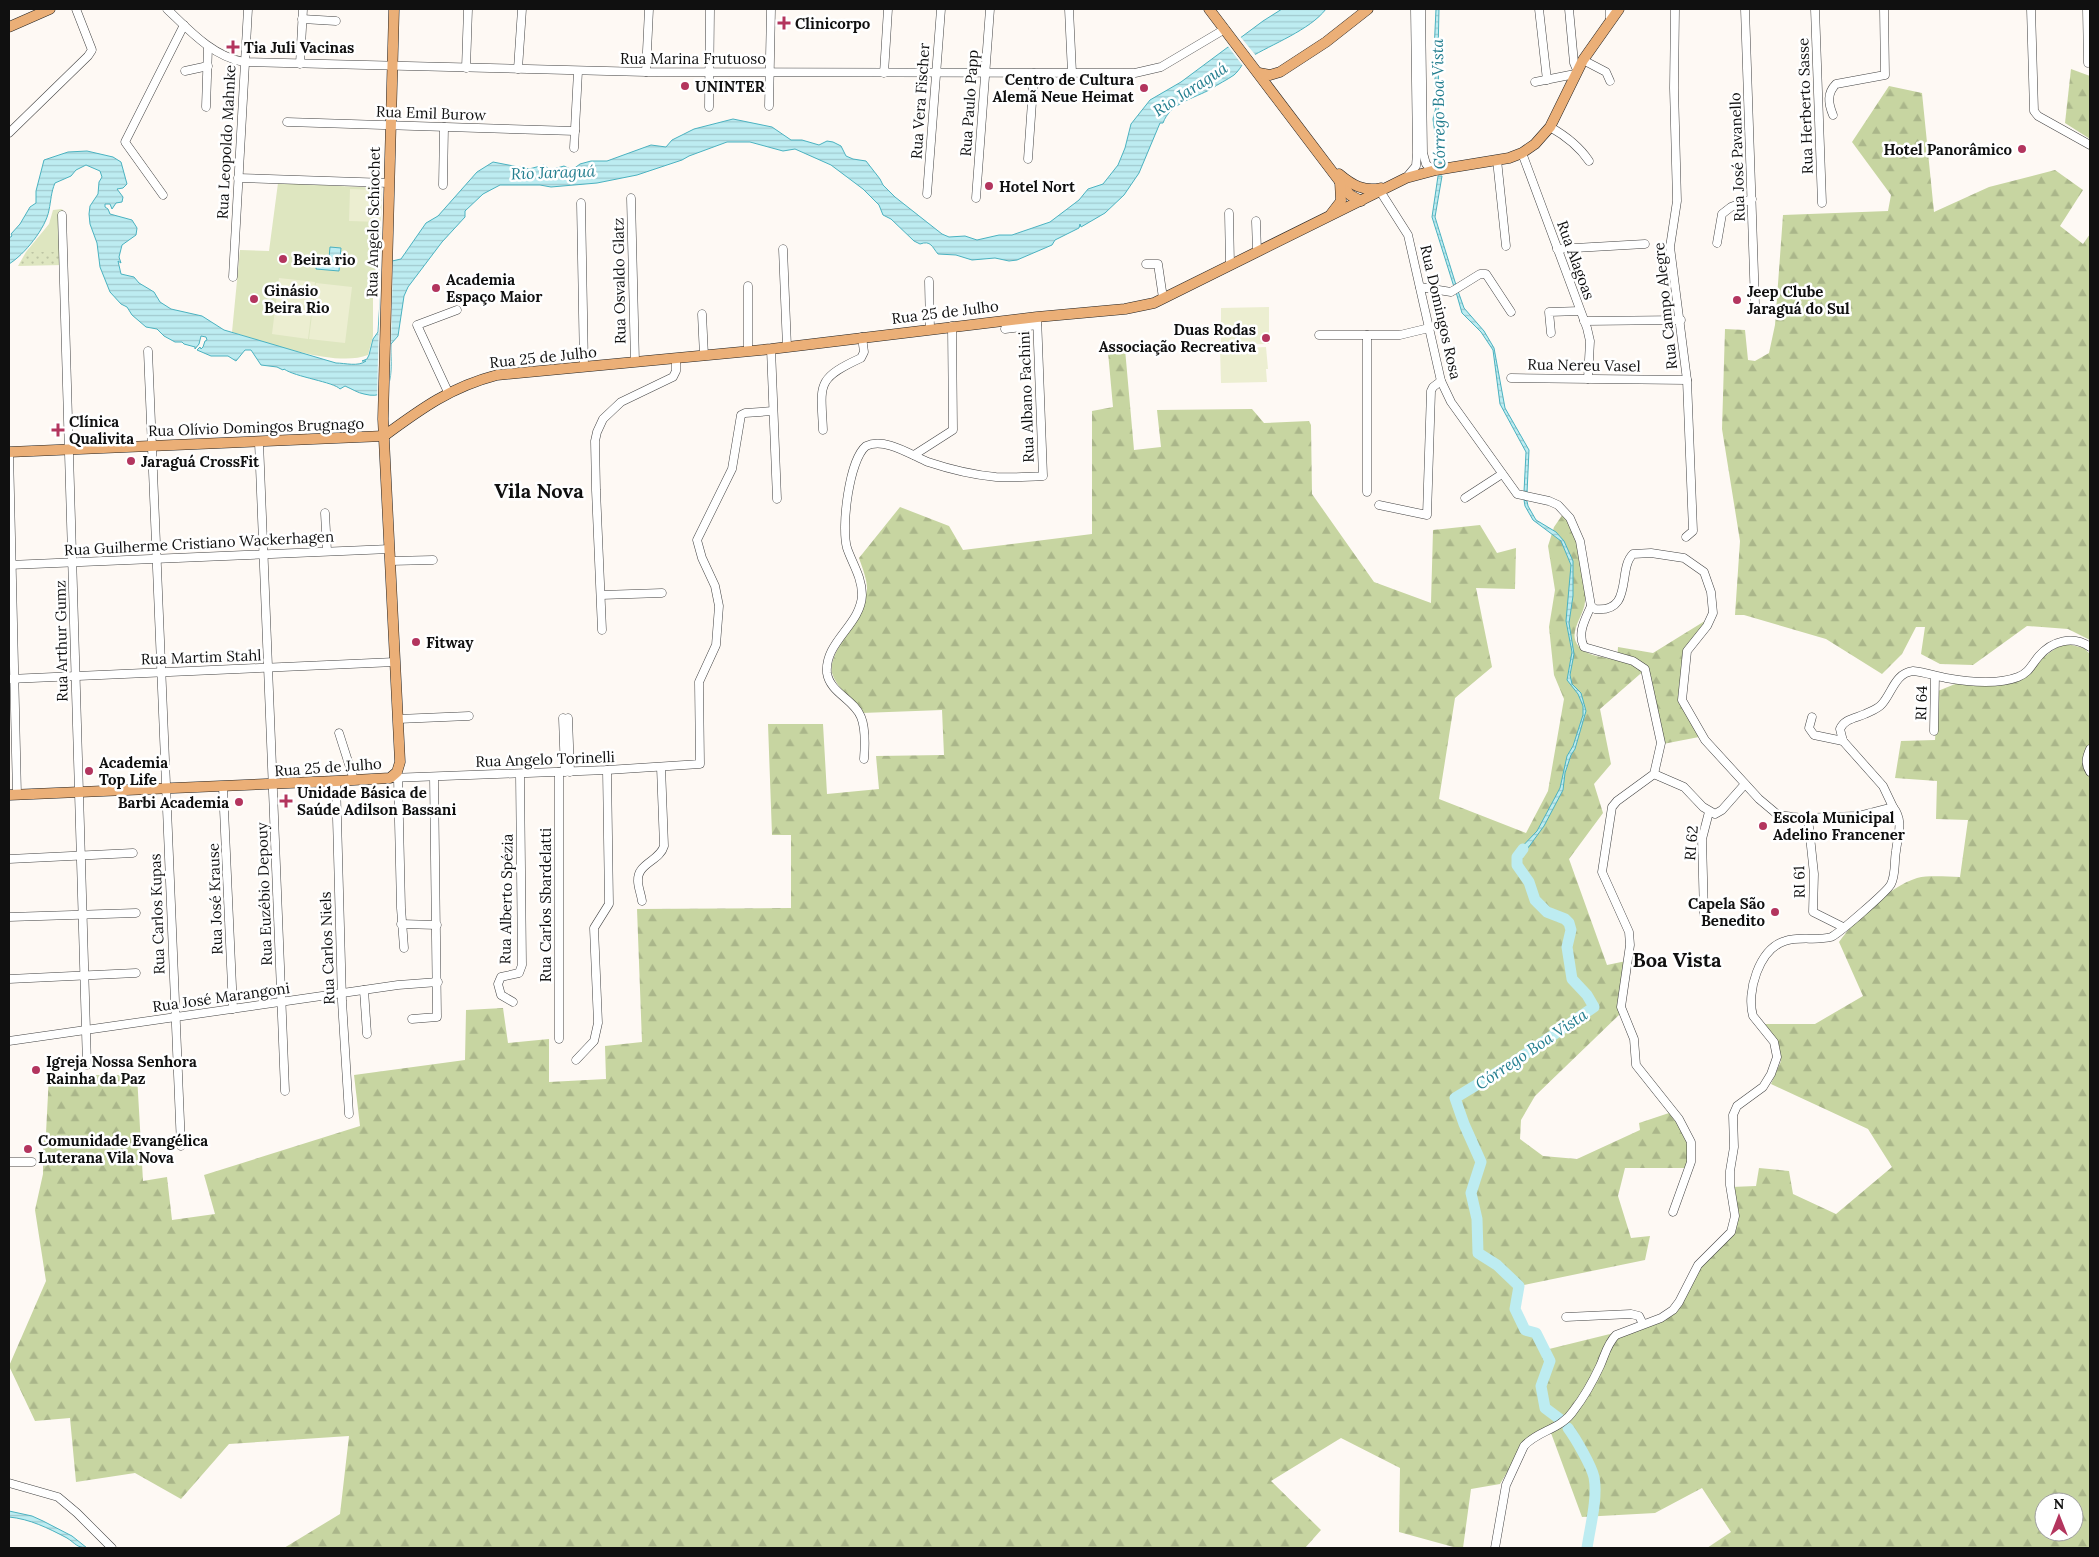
<svg xmlns="http://www.w3.org/2000/svg" width="2099" height="1557" viewBox="0 0 2099 1557" font-family="Lora,serif">
<style>
.forest{fill:url(#forest-firs);fill-rule:evenodd}
.park{fill:#dee6c0}
.garden{fill:url(#garden-dots)}
.pitch{fill:#eceed1}
.water{fill:url(#water-rules);stroke:#4bb2c0}
.pier{fill:#fef9f4}
.lines{fill:none;stroke-linecap:round;stroke-linejoin:round}
.river{stroke:#bdecf1;stroke-width:11}
.minor-casing{stroke:#434343;stroke-width:9}
.major-casing{stroke:#212121;stroke-width:11}
.minor{stroke:#fff;stroke-width:8}
.major{stroke:#ebaf77;stroke-width:10}
.poi-dot{fill:#b3355e;stroke:#fff;stroke-width:2}
.labels{text-anchor:middle;dominant-baseline:central;stroke-width:5;stroke-linejoin:round;paint-order:stroke}
.poi-label{font-size:15px;font-weight:bold;fill:#101010;stroke:#fff;text-anchor:start}
.street-label{font-size:15px;fill:#101010;stroke:#fff}
.water-label{font-size:16px;font-style:italic;fill:#237e8f;stroke:#fff}
.district-label{font-size:20px;font-weight:bold;fill:#101010;stroke:#fff}
</style>
<defs>
<pattern id="forest-firs" width="22" height="20" patternUnits="userSpaceOnUse" patternTransform="scale(1.25)"><rect width="22" height="20" fill="#c7d5a1"/><path d="M5 1l3.5 6h-7zM16 11l3.5 6h-7z" fill="#aab68a"/></pattern>
<pattern id="garden-dots" width="8" height="8" patternUnits="userSpaceOnUse" patternTransform="scale(1.25)"><rect width="8" height="8" fill="#dee6c0"/><path d="M2 2h.1M6 6h.1" fill="none" stroke="#bdc4a4" stroke-width="1.8" stroke-linecap="round"/></pattern>
<pattern id="water-rules" width="6" height="5" patternUnits="userSpaceOnUse" patternTransform="scale(1.25)"><rect width="6" height="5" fill="#bdecf1"/><path d="M0 2.5h6" fill="none" stroke="#a1c9ce"/></pattern>
</defs>
<rect width="100%" height="100%" fill="#fef9f4"/>
<!-- forest -->
<g class="forest">
<path d="M2071 69 2090 76V139L2065 123Z"/>
<path d="M1889 86 1922 93 1934 212 1989 187 2055 170 2083 190 2060 226 2083 244 2090 234V640L2068 629 2027 626 1973 665 1940 664 1921 654 1925 627H1916L1902 654 1882 674 1826 639 1744 615H1735L1740 541 1722 429 1725 329 1745 330 1748 360 1755 361 1769 353 1775 325 1783 215 1888 211 1891 195 1852 142Z"/>
<path d="M1125 349 1134 450 1161 447 1157 410 1252 409 1264 423 1309 421 1311 425 1312 494 1374 582 1431 603 1433 530 1480 525 1497 553 1516 548 1515 589 1476 588 1492 667 1455 698 1439 799 1526 833 1548 791 1564 699 1554 675 1549 627 1555 590 1548 546 1554 527 1563 514C1578 537 1589 574 1585 602 1584 615 1570 630 1576 642 1582 656 1604 657 1617 660L1618 647 1653 653 1708 619 1684 653 1679 702 1699 737 1663 744 1654 692 1647 668 1600 709 1611 764 1594 784 1603 813 1569 859 1607 965 1626 961 1620 1014 1535 1096 1521 1120 1520 1139 1543 1156 1577 1159 1640 1130 1639 1123 1669 1113C1686 1135 1689 1140 1688 1168H1625L1618 1196 1631 1238 1650 1236 1645 1260 1519 1286 1515 1309 1525 1330 1536 1333 1545 1350 1610 1334 1659 1316 1673 1307 1696 1263 1732 1231 1731 1187 1756 1186 1759 1168 1789 1171 1793 1194 1836 1214 1892 1167 1868 1129 1771 1084 1781 1061 1774 1039 1765 1024H1815L1863 996 1839 942C1856 918 1889 887 1917 878 1930 875 1947 877 1960 877L1968 820 1936 819 1937 781 1895 778 1901 741 1935 740 1938 691 1960 682 2014 681 2026 677 2041 659 2063 643 2084 648 2090 654V1548H1707L1731 1532 1702 1488 1655 1513 1582 1517 1551 1433 1536 1432 1526 1441 1500 1484 1471 1489 1463 1548H1457L1399 1532 1400 1468 1341 1438 1271 1481 1321 1530 1305 1548H284L340 1514 349 1436 229 1444 181 1499 135 1473 76 1482 70 1418 35 1421 9 1366 46 1281 35 1210 43 1174V1143L46 1133 49 1075H137L143 1181 167 1177 172 1220 215 1214 204 1175 360 1126 354 1075 465 1060 466 1010 503 1008 508 1043 549 1039V1082L606 1079 605 1046 642 1042 637 909 791 908V835H772L768 724H823L827 794 879 789 876 756 944 755 942 710 862 713C853 701 836 687 832 673 827 651 866 616 867 588 867 579 862 567 859 558L900 507 949 526 963 550 1092 534V411L1113 407 1108 352ZM2044 1502H2074V1532H2044Z"/>
</g>
<!-- park -->
<g class="park">
<path d="M278 183 382 188 379 292 373 296V336L368 355C336 368 265 342 232 332L240 250 269 251Z"/>
<path d="M61 209 63 210V252H26L49 224 53 210Z"/>
</g>
<!-- garden -->
<path class="garden" d="M26 252H62L63 265 18 266Z"/>
<!-- pitch -->
<g class="pitch">
<path d="M350 189 382 190 381 222 349 221Z"/>
<path d="M279 278 315 282 308 339 272 334Z"/>
<path d="M316 283 352 287 345 343 309 339Z"/>
<path d="M1269 307V344L1221 345V308Z"/>
<path d="M1266 347 1268 369H1266L1267 382 1221 383 1220 349Z"/>
</g>
<!-- water -->
<g class="water">
<path d="M1282 9H1326C1310 30 1272 44 1249 58 1242 63 1240 70 1234 75 1227 80 1218 84 1211 89 1195 98 1170 103 1163 123H1160L1139 173 1124 195 1105 213 1081 227 1080 224 1079 228 1055 240 1052 245 1017 260 1009 261 995 258 972 260 956 255 938 254C932 247 931 240 920 244L914 241 891 219 883 215 879 205 863 189 831 165 795 149 783 151 750 142H727L689 156 682 160 637 175 597 183 551 187 540 185H500L483 194 465 211V217L442 242 408 287 404 296 398 336 391 344C390 364 398 403 364 394 358 393 352 389 345 386L340 389C334 382 295 377 284 369L283 370 277 367 261 365 251 350H245L236 361 228 356H211L197 350 200 347 201 349 203 347 205 341 207 340 206 337 201 336 199 344 195 349V347L184 344 182 342H175L164 336 157 329 146 327 132 315 127 307 121 304 110 292 100 267 97 243 90 224 89 214 90 206 98 194 99 182 102 177 100 171 86 165 76 170 71 176 55 183C51 192 51 201 49 210 46 228 24 255 9 264V238L12 236 11 234 20 224 30 207 36 203V191L44 160 68 152 87 151 113 157 121 162 127 184 123 188 117 189 123 197 122 202 116 203 112 209 110 204H105V207L108 209 110 214 132 220 137 228 136 235 122 245 119 257 121 263 118 261 121 274 134 277 139 283 154 292 160 302 171 309 202 316 224 330 336 363C345 363 358 367 366 361H362L367 359 369 355 373 339 378 332 381 286 392 261 401 259 426 223 438 216 477 172 493 162 529 169 544 165 550 170 564 166 572 170 580 164 591 161H607L651 145 666 147 672 140 694 129 733 119 772 127 791 140H802L819 145 827 141 833 142 841 146 846 156 853 159 866 161 880 179 883 185 895 197 942 234 949 237 965 236 977 240 999 235H1012L1050 222 1079 200 1088 189 1103 184 1118 165 1125 148 1131 124 1150 100 1181 82 1263 21Z"/>
<path d="M1436 9H1439L1438 53 1439 105 1437 125 1443 162 1439 163 1433 119 1436 107 1434 52Z"/>
<path d="M1438 176H1442L1435 217 1456 285 1454 287 1432 217Z"/>
<path d="M330 247 341 248 339 271 316 269 317 257 329 258Z"/>
<path d="M1458 291 1464 308 1484 331 1494 348 1505 408 1529 450 1527 493 1524 492 1526 452 1500 404 1493 350 1481 332 1462 313 1456 292Z"/>
<path d="M1524 500 1527 501 1528 506 1536 520 1556 532 1564 541 1573 561V596L1569 623 1574 654 1570 675 1572 684 1581 693 1586 711 1575 749 1571 755 1565 773 1563 790 1544 826 1517 863 1515 862 1516 853 1537 831 1560 788 1567 756 1573 746 1583 715V706L1578 694 1567 680 1572 652 1566 621 1571 565 1561 541 1533 520 1525 506Z"/>
<path d="M9 1511 32 1516 43 1521 72 1536 87 1548C77 1548 75 1543 67 1538 48 1528 30 1519 9 1517Z"/>
</g>
<!-- pier -->
<g class="pier">
<path d="M1239 35 1257 57 1243 66 1227 45Z"/>
<path d="M393 258 390 388 389 392 377 399 380 276 382 270 391 259Z"/>
</g>
<g class="lines">
<!-- river -->
<g class="river">
<path d="M1523 849 1517 857V865L1529 882 1535 900 1547 912 1565 919 1569 923 1571 930 1567 947 1572 979 1587 995 1594 1007 1511 1064 1455 1098 1464 1124 1481 1162 1471 1193 1477 1219 1478 1253 1497 1265 1519 1286 1515 1309 1525 1330 1536 1333 1550 1361 1541 1386 1545 1408 1561 1420"/>
<path d="M1568 1428C1576 1439 1591 1465 1594 1477 1598 1498 1590 1527 1587 1548"/>
</g>
<defs>
<g id="minor">
<path d="M167 9C189 30 212 56 244 62L646 72 1135 73 1161 67 1225 29"/>
<path d="M1069 9 1072 73"/>
<path d="M1421 9 1423 153 1426 164 1433 170"/>
<path d="M1539 9 1547 80"/>
<path d="M1569 9 1574 63 1577 70"/>
<path d="M1610 9V20"/>
<path d="M1675 9 1674 88 1677 201 1670 247 1687 380 1693 531 1686 537"/>
<path d="M1745 9 1755 304"/>
<path d="M1815 9 1822 203"/>
<path d="M2031 9 2034 111 2038 116 2090 145"/>
<path d="M2087 9 2088 63"/>
<path d="M302 19 336 21"/>
<path d="M1583 60 1606 72 1610 81"/>
<path d="M300 64 303 9"/>
<path d="M466 68 468 9"/>
<path d="M518 69 522 9"/>
<path d="M185 71 208 66"/>
<path d="M646 72 649 9"/>
<path d="M884 73 888 9"/>
<path d="M1535 82 1575 74"/>
<path d="M769 106 771 9"/>
<path d="M206 107 208 47"/>
<path d="M709 107 710 9"/>
<path d="M1833 115C1828 103 1827 93 1836 84L1885 75 1884 9"/>
<path d="M287 122 575 131"/>
<path d="M1550 127C1566 136 1579 146 1589 161"/>
<path d="M9 133 88 56 92 50 76 9"/>
<path d="M574 148 578 71"/>
<path d="M1522 153 1587 328 1590 341 1588 379"/>
<path d="M1028 159 1034 73"/>
<path d="M1497 160 1506 246"/>
<path d="M238 178 389 183"/>
<path d="M1406 178 1416 166 1417 153 1415 9"/>
<path d="M443 185 444 127"/>
<path d="M1380 191 1408 235 1441 381 1451 402 1517 494 1549 501 1558 505 1570 518 1580 541 1591 606 1595 609C1634 613 1617 569 1633 554L1651 553 1684 558 1704 572 1711 592 1713 613 1707 626 1687 651 1682 700 1705 740 1759 799 1778 815 1802 818 1858 816 1893 807C1904 821 1898 834 1896 851 1894 862 1896 874 1891 884 1888 891 1837 935 1831 937 1816 941 1800 936 1785 941 1759 949 1746 992 1753 1016L1774 1042 1777 1057 1771 1074 1763 1087 1737 1106 1733 1115 1734 1147 1730 1171V1185L1735 1216 1731 1232 1698 1265 1679 1302 1673 1310 1661 1318 1616 1335C1607 1344 1605 1355 1600 1366 1593 1381 1584 1397 1574 1410 1561 1430 1538 1430 1524 1446L1506 1485 1495 1548"/>
<path d="M927 194 941 9"/>
<path d="M163 195 125 142 184 25"/>
<path d="M631 198 635 362"/>
<path d="M976 198 990 9"/>
<path d="M581 203 584 367"/>
<path d="M1229 213 1230 265"/>
<path d="M62 215 87 1065"/>
<path d="M1256 221 1257 252"/>
<path d="M1717 243 1722 214 1731 207 1752 199"/>
<path d="M783 249 787 347"/>
<path d="M1557 249 1645 244"/>
<path d="M1146 264H1158L1163 298"/>
<path d="M233 277 248 9"/>
<path d="M929 281 930 329"/>
<path d="M748 286V351"/>
<path d="M1420 287 1451 292 1480 274H1486L1511 312"/>
<path d="M702 314 704 356"/>
<path d="M1584 321 1681 320"/>
<path d="M1005 329 1037 325"/>
<path d="M1551 333 1549 312 1580 311"/>
<path d="M1319 335H1400L1429 328"/>
<path d="M1367 335V492"/>
<path d="M771 349 777 499"/>
<path d="M148 351 181 1146"/>
<path d="M1511 378 1687 380"/>
<path d="M448 392 417 325 457 310"/>
<path d="M823 430C821 385 815 379 861 358L864 352 862 337"/>
<path d="M259 442 285 1091"/>
<path d="M9 452 17 795"/>
<path d="M914 455 953 430 952 326"/>
<path d="M1465 498 1502 474"/>
<path d="M1379 505 1427 515 1431 391 1433 387 1441 381"/>
<path d="M325 513 327 551"/>
<path d="M390 561 433 560"/>
<path d="M9 565 390 549"/>
<path d="M601 595 662 593"/>
<path d="M1591 606C1585 620 1577 633 1584 647L1633 661 1645 669 1661 743 1654 774 1617 801 1612 807 1602 872 1629 932 1630 945 1621 1007 1634 1039 1636 1065 1679 1119 1691 1142V1162L1673 1212"/>
<path d="M602 630 596 490 595 441 597 432 603 419 621 402 673 377 676 371V358"/>
<path d="M9 679 395 662"/>
<path d="M1812 717 1809 728 1814 735 1843 741"/>
<path d="M563 718 565 772"/>
<path d="M568 718 570 772"/>
<path d="M398 719 469 716"/>
<path d="M1934 731 1935 676"/>
<path d="M339 733 354 780"/>
<path d="M2090 749C2086 758 2085 764 2090 772"/>
<path d="M864 759C865 746 866 729 861 717 854 699 830 693 827 673 824 642 861 625 862 595 862 577 852 563 847 548 841 527 849 460 866 446 885 437 911 455 928 462 949 469 974 475 996 477 1011 478 1028 477 1043 476L1037 317"/>
<path d="M559 772V1039"/>
<path d="M1654 774 1684 787 1703 807 1715 814 1722 810 1745 784"/>
<path d="M390 778 607 770 700 764 699 682 716 645 719 606 715 586 702 558 697 540 732 469 741 415 745 413 773 411"/>
<path d="M398 778 401 908 404 948"/>
<path d="M336 781 342 1001 349 1114"/>
<path d="M223 787 233 1009"/>
<path d="M1893 807 1883 786 1843 741 1840 729C1844 719 1856 718 1865 714 1871 711 1878 709 1882 704 1892 693 1895 673 1913 671 1924 672 1935 676 1946 678 1968 682 1997 685 2018 677 2029 673 2032 664 2039 656 2052 641 2073 635 2090 647"/>
<path d="M1808 818 1814 874 1813 912 1843 927"/>
<path d="M9 859 133 853"/>
<path d="M642 901C641 894 638 887 638 881 637 863 660 861 664 846L661 767"/>
<path d="M1704 915 1702 839 1709 812"/>
<path d="M9 917 136 913"/>
<path d="M401 924 437 925"/>
<path d="M9 979 136 973"/>
<path d="M364 990 367 1034"/>
<path d="M513 1002 501 995 498 984 501 977 519 973 522 965 520 774"/>
<path d="M412 1019 437 1017 434 777"/>
<path d="M9 1041 398 985 438 982"/>
<path d="M576 1060 594 1041 598 1023 594 928 609 904 607 770"/>
<path d="M9 1162H32"/>
<path d="M1566 1317 1631 1314 1639 1316 1643 1324"/>
<path d="M9 1483 58 1497 77 1513 112 1548"/>
</g>
<g id="major">
<path d="M1209 9 1350 195 1361 201"/>
<path d="M9 27 50 9"/>
<path d="M1259 73 1270 75 1280 72 1326 42 1368 9"/>
<path d="M1339 174C1352 185 1364 192 1381 188"/>
<path d="M1331 214 1341 201 1340 182"/>
<path d="M384 436C422 408 451 387 497 375L771 349 1037 317 1125 309 1154 303 1406 178 1436 170 1509 158 1522 153 1535 144 1550 127 1583 60 1619 9"/>
<path d="M9 452 384 436"/>
<path d="M9 795 336 781 390 778 397 772 400 762 383 419 394 9"/>
</g>
</defs>
<!-- minor casing -->
<use href="#minor" class="minor-casing"/>
<!-- major casing -->
<use href="#major" class="major-casing"/>
<!-- minor -->
<use href="#minor" class="minor"/>
<!-- major -->
<use href="#major" class="major"/>
</g>
<!-- markers -->
<g class="poi-dot">
<path d="M781.5 15.5h5v5h5v5h-5v5h-5v-5h-5v-5h5z"/>
<path d="M230.5 39.5h5v5h5v5h-5v5h-5v-5h-5v-5h5z"/>
<circle cx="685" cy="86" r="5"/>
<circle cx="1144" cy="88" r="5"/>
<circle cx="2022" cy="149" r="5"/>
<circle cx="989" cy="186" r="5"/>
<circle cx="283" cy="259" r="5"/>
<circle cx="436" cy="288" r="5"/>
<circle cx="254" cy="299" r="5"/>
<circle cx="1737" cy="300" r="5"/>
<circle cx="1266" cy="338" r="5"/>
<path d="M55.5 422.5h5v5h5v5h-5v5h-5v-5h-5v-5h5z"/>
<circle cx="131" cy="461" r="5"/>
<circle cx="416" cy="642" r="5"/>
<circle cx="89" cy="771" r="5"/>
<path d="M283.5 793.5h5v5h5v5h-5v5h-5v-5h-5v-5h5z"/>
<circle cx="239" cy="802" r="5"/>
<circle cx="1763" cy="826" r="5"/>
<circle cx="1775" cy="912" r="5"/>
<circle cx="36" cy="1070" r="5"/>
<circle cx="28" cy="1149" r="5"/>
</g>
<g class="labels">
<!-- poi labels -->
<g class="poi-label">
<text x="795" y="23">Clinicorpo</text>
<text x="244" y="47">Tia Juli Vacinas</text>
<text x="1134" y="79" text-anchor="end">Centro de Cultura<tspan x="1134" dy="17">Alemã Neue Heimat</tspan></text>
<text x="695" y="86">UNINTER</text>
<text x="2012" y="149" text-anchor="end">Hotel Panorâmico</text>
<text x="999" y="186">Hotel Nort</text>
<text x="293" y="259">Beira rio</text>
<text x="446" y="279">Academia<tspan x="446" dy="17">Espaço Maior</tspan></text>
<text x="264" y="290">Ginásio<tspan x="264" dy="17">Beira Rio</tspan></text>
<text x="1747" y="291">Jeep Clube<tspan x="1747" dy="17">Jaraguá do Sul</tspan></text>
<text x="1256" y="329" text-anchor="end">Duas Rodas<tspan x="1256" dy="17">Associação Recreativa</tspan></text>
<text x="69" y="421">Clínica<tspan x="69" dy="17">Qualivita</tspan></text>
<text x="141" y="461">Jaraguá CrossFit</text>
<text x="426" y="642">Fitway</text>
<text x="99" y="762">Academia<tspan x="99" dy="17">Top Life</tspan></text>
<text x="297" y="792">Unidade Básica de<tspan x="297" dy="17">Saúde Adilson Bassani</tspan></text>
<text x="229" y="802" text-anchor="end">Barbi Academia</text>
<text x="1773" y="817">Escola Municipal<tspan x="1773" dy="17">Adelino Francener</tspan></text>
<text x="1765" y="903" text-anchor="end">Capela São<tspan x="1765" dy="17">Benedito</tspan></text>
<text x="46" y="1061">Igreja Nossa Senhora<tspan x="46" dy="17">Rainha da Paz</tspan></text>
<text x="38" y="1140">Comunidade Evangélica<tspan x="38" dy="17">Luterana Vila Nova</tspan></text>
</g>
<!-- street labels -->
<g class="street-label">
<text x="693" y="58">Rua Marina Frutuoso</text>
<text transform="translate(920 101) rotate(-86)">Rua Vera Fischer</text>
<text transform="translate(969 103) rotate(-86)">Rua Paulo Papp</text>
<text transform="translate(1805 106) rotate(-92)">Rua Herberto Sasse</text>
<text transform="translate(431 113) rotate(2)">Rua Emil Burow</text>
<text transform="translate(226 142) rotate(-87)">Rua Leopoldo Mahnke</text>
<text transform="translate(1737 157) rotate(-92)">Rua José Pavanello</text>
<text transform="translate(373 222) rotate(-89)">Rua Angelo Schiochet</text>
<text transform="translate(1576 260) rotate(70)">Rua Alagoas</text>
<text transform="translate(619 281) rotate(-91)">Rua Osvaldo Glatz</text>
<text transform="translate(1665 306) rotate(-96)">Rua Campo Alegre</text>
<text transform="translate(945 312) rotate(-7)">Rua 25 de Julho</text>
<text transform="translate(1441 312) rotate(77)">Rua Domingos Rosa</text>
<text transform="translate(543 357) rotate(-6)">Rua 25 de Julho</text>
<text transform="translate(1584 365) rotate(1)">Rua Nereu Vasel</text>
<text transform="translate(1026 397) rotate(-92)">Rua Albano Fachini</text>
<text transform="translate(256 427) rotate(-2)">Rua Olívio Domingos Brugnago</text>
<text transform="translate(199 543) rotate(-3)">Rua Guilherme Cristiano Wackerhagen</text>
<text transform="translate(61 641) rotate(-91)">Rua Arthur Gumz</text>
<text transform="translate(201 657) rotate(-2)">Rua Martim Stahl</text>
<text transform="translate(1921 703) rotate(-88)">RI 64</text>
<text transform="translate(545 759) rotate(-2)">Rua Angelo Torinelli</text>
<text transform="translate(328 767) rotate(-4)">Rua 25 de Julho</text>
<text transform="translate(1691 843) rotate(-85)">RI 62</text>
<text transform="translate(1799 882) rotate(-91)">RI 61</text>
<text transform="translate(264 894) rotate(-92)">Rua Euzébio Depouy</text>
<text transform="translate(215 899) rotate(-92)">Rua José Krause</text>
<text transform="translate(506 899) rotate(-89)">Rua Alberto Spézia</text>
<text transform="translate(545 905) rotate(-90)">Rua Carlos Sbardelatti</text>
<text transform="translate(157 914) rotate(-92)">Rua Carlos Kupas</text>
<text transform="translate(327 948) rotate(-92)">Rua Carlos Niels</text>
<text transform="translate(221 997) rotate(-8)">Rua José Marangoni</text>
</g>
<!-- water labels -->
<g class="water-label">
<text transform="translate(1190 89) rotate(-33)">Rio Jaraguá</text>
<text transform="translate(1438 104) rotate(-91)">Córrego Boa Vista</text>
<text transform="translate(553 172) rotate(-2)">Rio Jaraguá</text>
<text transform="translate(1531 1049) rotate(-34)">Córrego Boa Vista</text>
</g>
<!-- district labels -->
<g class="district-label">
<text x="539" y="490">Vila Nova</text>
<text x="1677" y="959">Boa Vista</text>
</g>
</g>
<!-- border -->
<rect width="2099" height="1557" fill="none" stroke="#101010" stroke-width="20"/>
<!-- north arrow -->
<g transform="translate(2059 1517)"><circle r="24" fill="#ffffff" stroke="#9f9f9f"/>
<path d="M0-4L9 19L0 12L-9 19Z" fill="#b3355e"/>
<text y="-8" font-size="14" font-weight="bold" text-anchor="middle" fill="#101010">N</text>
</g>
</svg>
